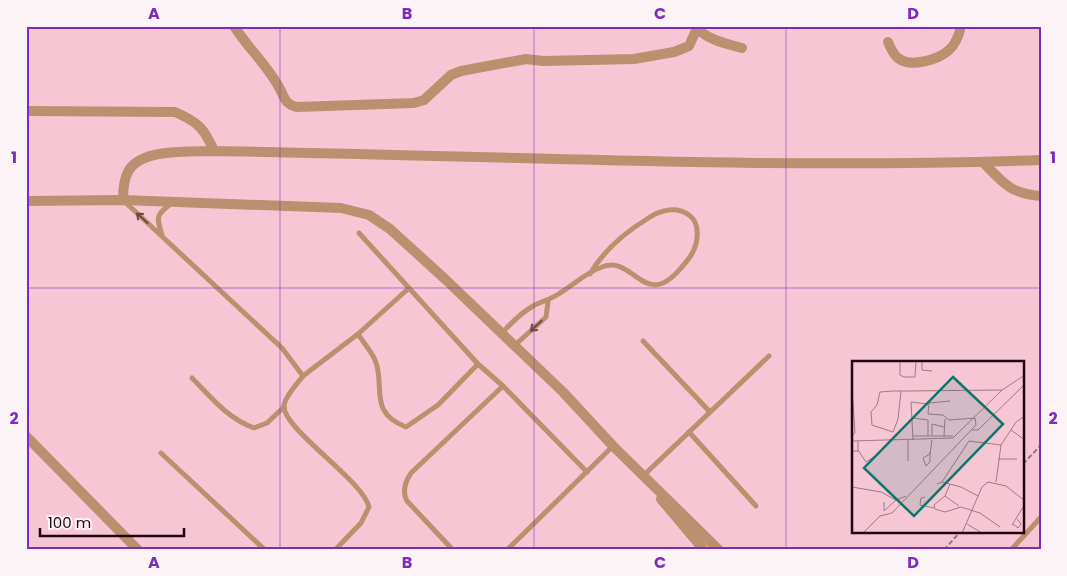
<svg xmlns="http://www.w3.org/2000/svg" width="1067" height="576" viewBox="0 0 1067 576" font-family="Poppins,sans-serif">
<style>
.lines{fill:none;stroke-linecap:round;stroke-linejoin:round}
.path{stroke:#9a727f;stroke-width:2;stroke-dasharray:5 2.5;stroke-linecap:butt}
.service{stroke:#bc906e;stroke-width:5}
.minor{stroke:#bc906e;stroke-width:10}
.oneway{stroke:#6e4b3f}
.grid{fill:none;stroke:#7b2cbf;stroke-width:1;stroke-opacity:0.55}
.inset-road{fill:none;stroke:#a17986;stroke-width:1}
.view{fill:#0f766e;fill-opacity:0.15;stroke:#0f766e;stroke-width:2.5}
.inset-edge{fill:none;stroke:#210610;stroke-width:2.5}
.neatline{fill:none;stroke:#7b2cbf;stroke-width:2}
.grid-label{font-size:16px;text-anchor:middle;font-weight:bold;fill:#7b2cbf}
</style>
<rect width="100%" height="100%" fill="#f7c6d5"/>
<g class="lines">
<!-- path -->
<g class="path">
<path d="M1023 464 1041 445"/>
<path d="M944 550 960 532"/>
</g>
<!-- service -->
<g class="service">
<path d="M125 202 282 348 303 376C297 384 286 395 284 405 281 428 363 480 369 507L361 523 335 550"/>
<path d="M359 233 478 364 503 386"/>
<path d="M162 235C156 216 156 215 172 203"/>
<path d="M502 333C511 323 521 313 533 306 542 301 550 300 560 293 573 285 587 272 602 267 634 254 644 312 681 268 689 259 696 250 697 238 698 229 696 220 689 215 677 206 661 210 650 217 627 231 603 251 590 274"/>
<path d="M358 334C363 342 371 351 375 360 386 385 367 412 406 427L438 405 478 364"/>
<path d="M643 341 710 412"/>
<path d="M514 346 546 317 548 302"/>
<path d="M303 376 358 334 409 288"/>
<path d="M192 378C211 397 227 418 254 428L267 423 284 407"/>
<path d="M689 432 756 506"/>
<path d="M161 453 265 550"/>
<path d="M644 475 769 356"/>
<path d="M453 550 407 501C402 492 405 482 411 473L503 386 587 472"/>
<path d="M507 550 613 446"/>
<path d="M1011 550 1041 517"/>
</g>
<!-- minor -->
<g class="minor">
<path d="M234 26C249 50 269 66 281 91 285 100 287 105 297 107L414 103 424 100 451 75 461 71 526 59 543 61 634 59 674 52 689 46 697 28"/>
<path d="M695 26C707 40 724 43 742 48"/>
<path d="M888 42C890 47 893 54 898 58 910 68 938 60 949 50 956 44 959 35 961 26"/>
<path d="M26 111 175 112C198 122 204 128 214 151"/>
<path d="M983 162C1003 183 1011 194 1041 196"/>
<path d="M123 200C123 190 124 178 129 170 143 148 192 152 214 151 490 155 765 170 1041 160"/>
<path d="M26 201 123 200 341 208 369 215 390 229 445 279 563 392 613 446 719 550"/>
<path d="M26 436 138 550"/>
<path d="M661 499 704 550"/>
</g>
</g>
<!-- one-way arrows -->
<defs><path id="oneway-shaft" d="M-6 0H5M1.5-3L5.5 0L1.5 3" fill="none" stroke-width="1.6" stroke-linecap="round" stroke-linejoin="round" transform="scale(1.25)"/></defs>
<g class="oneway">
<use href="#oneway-shaft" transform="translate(142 218) rotate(-138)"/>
<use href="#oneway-shaft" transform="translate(536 326) rotate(137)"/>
</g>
<!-- grid -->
<path class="grid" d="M280 26V550M534 26V550M786 26V550M26 288H1041"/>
<!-- overview -->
<g transform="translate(852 361)">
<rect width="172" height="172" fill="#f7c6d5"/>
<path class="inset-road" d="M48 1V14L52 16H63L64 1M70 1V9L80 10M0 28 3 72 0 75M49 30 46 58 41 71 20 64 19 51 25 44 28 31 40 30H53L150 29M61 57 76 59V75H61M120 69H126L173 23M159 69 173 79M80 74V63L92 66M76 75H101M92 75 93 58M61 79 59 41 76 43M0 80 101 77 150 29 173 14M6 89 14 101 22 96M0 90H6V80M78 91V101L74 105 71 97 78 93 80 79M146 98H165M56 100V79M90 121 117 80 149 84M144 121 149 84 164 61 173 55M85 123 90 121 109 126 126 135M98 123 93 135 107 145M0 126 29 131 44 139 54 135M93 135 82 144 83 148 93 151 109 146 128 152 148 166M73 136 69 137 68 144 82 147M32 141V150L44 139M115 163 130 172M161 163 166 167 169 163 165 158M160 164 173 143M11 172 28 155 40 152 124 64 123 57 97 59 91 54 76 53 77 42 98 40M110 172 130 126 136 121 154 125 173 140"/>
<path class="view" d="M101 16 151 63 62 155 12 107Z"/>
<rect width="172" height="172" class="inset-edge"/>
</g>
<!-- border -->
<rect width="1067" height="576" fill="none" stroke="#fcf3f6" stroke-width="55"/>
<!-- scale -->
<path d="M40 528v8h144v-8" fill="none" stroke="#210610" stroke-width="2.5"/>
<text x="48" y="528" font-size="15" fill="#210610" stroke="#fcf3f6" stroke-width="4" paint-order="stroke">100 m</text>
<rect x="28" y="28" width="1012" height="520" class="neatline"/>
<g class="grid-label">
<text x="154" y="19">A</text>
<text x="407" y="19">B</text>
<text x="660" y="19">C</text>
<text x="913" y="19">D</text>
<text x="14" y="163">1</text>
<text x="1053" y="163">1</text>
<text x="14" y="424">2</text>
<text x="1053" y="424">2</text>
<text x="154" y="568">A</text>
<text x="407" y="568">B</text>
<text x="660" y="568">C</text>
<text x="913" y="568">D</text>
</g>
</svg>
